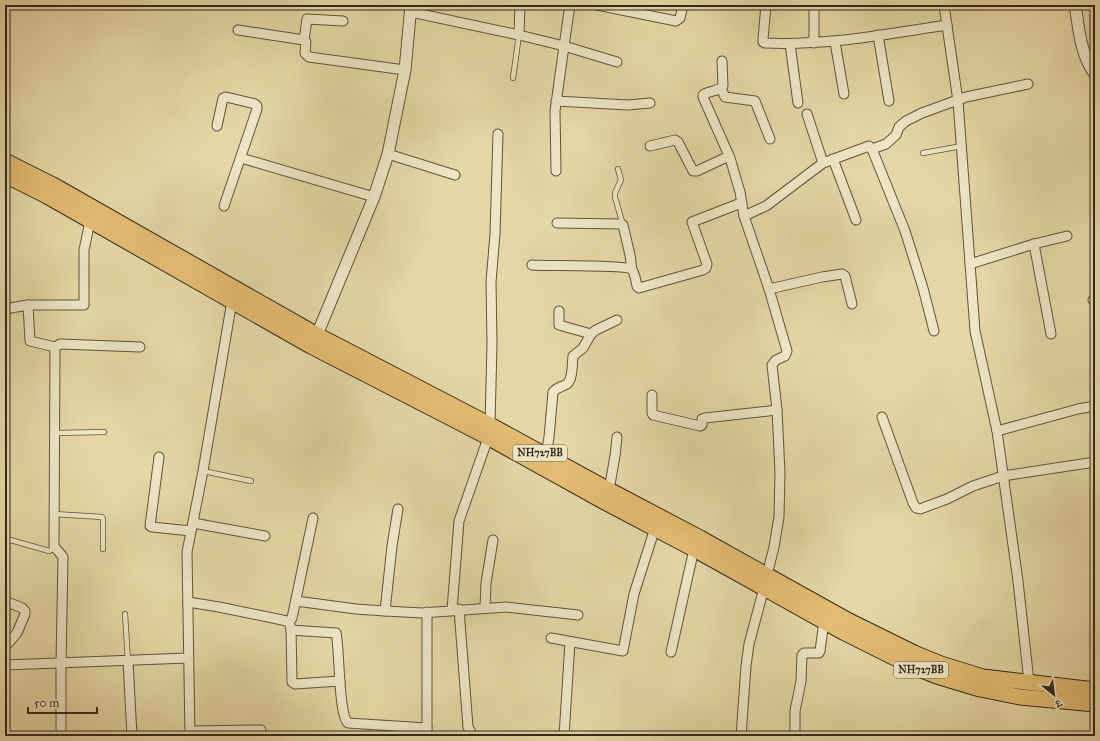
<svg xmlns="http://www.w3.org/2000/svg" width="1100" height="741" viewBox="0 0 1100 741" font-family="'IM FELL Great Primer','Noto Serif Devanagari',serif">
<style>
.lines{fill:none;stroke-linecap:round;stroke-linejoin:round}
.service-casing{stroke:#5f543e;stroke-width:6}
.minor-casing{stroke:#5f543e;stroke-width:11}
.tertiary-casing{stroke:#5f543e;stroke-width:13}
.trunk-casing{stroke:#33291c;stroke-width:17}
.service{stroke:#ede5c4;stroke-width:4.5}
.minor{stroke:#ede5c4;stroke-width:9}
.tertiary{stroke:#ede5c4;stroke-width:11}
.trunk{stroke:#e2bc72;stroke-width:15}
.labels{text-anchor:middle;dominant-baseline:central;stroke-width:3;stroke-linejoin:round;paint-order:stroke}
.shield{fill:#ede5c4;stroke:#6b614e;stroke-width:1}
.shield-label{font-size:10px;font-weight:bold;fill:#33291c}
</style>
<rect width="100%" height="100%" fill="#e4d7a5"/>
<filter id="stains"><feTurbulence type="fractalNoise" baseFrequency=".005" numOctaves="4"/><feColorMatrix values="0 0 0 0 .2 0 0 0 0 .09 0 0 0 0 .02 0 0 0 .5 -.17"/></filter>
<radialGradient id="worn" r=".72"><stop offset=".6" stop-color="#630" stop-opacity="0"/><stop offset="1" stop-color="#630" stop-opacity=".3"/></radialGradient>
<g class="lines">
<defs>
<g id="service">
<path d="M513 78 519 35"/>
<path d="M923 153 962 146"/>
<path d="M618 169 621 180 615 193V197L623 225"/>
<path d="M55 433 104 432"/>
<path d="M203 471 251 481"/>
<path d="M54 514 102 517 103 519V549"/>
<path d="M5 541 7 539 49 551 55 548"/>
<path d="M125 614 128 661"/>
</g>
<g id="minor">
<path d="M597 5 676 21 680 18 683 5"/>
<path d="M766 5 763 39V42L765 43C827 46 886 34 947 25"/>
<path d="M944 5 958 101 975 331 997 431 1018 581 1029 682"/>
<path d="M411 12 519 35 564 46 570 5"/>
<path d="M238 30 304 40 306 42 305 53 309 57 405 70"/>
<path d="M519 35 520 5"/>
<path d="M878 35 889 101"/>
<path d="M304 40 307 19 343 21"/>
<path d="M835 42 844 94"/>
<path d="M814 43V5"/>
<path d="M790 44 798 103"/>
<path d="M722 61 723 86C718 92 710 90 703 95V97L730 158 740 192 744 216 769 289 787 351 785 356 776 360 772 365 777 410 780 473 779 517 774 547 767 575"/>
<path d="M721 88 725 97 755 101 770 139"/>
<path d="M556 101 628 105 650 103"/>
<path d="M807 114 823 163"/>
<path d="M217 126 223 98 226 97 255 104 257 106V109L224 206"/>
<path d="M650 146 675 140 678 142 693 171H697L729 156"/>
<path d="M872 149 886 144 896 135 899 127 906 121 922 113 966 97 1028 84"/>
<path d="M388 154 455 175"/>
<path d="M241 158 374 197"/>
<path d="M833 159 856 220"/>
<path d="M556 171 555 111 564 46 617 62"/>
<path d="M744 216 766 206 823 163 869 146 872 149 905 231 923 288 934 331"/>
<path d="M557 223 621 224 623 225 630 255 632 270"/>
<path d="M1034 244 1051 334"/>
<path d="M970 264 1034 244 1067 236"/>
<path d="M532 265C545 266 625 265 631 269 635 272 636 282 637 286L639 288 703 270 706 268 707 264 692 222 741 203"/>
<path d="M769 289 822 277 842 274 845 276 852 304"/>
<path d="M1093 300 1095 299"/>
<path d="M28 305H84V250L90 221"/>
<path d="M5 309 28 305 30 341 55 347 54 546 63 557 61 663V736"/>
<path d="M559 311V325L591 334"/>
<path d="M55 347 60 344 140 347"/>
<path d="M652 395V413L653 415 700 426 702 425V419L705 418 777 410"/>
<path d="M882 417 913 503 916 508 920 509 947 499 973 486 1003 476 1095 462"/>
<path d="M490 425 492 343 491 282 495 234 498 134"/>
<path d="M997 431 1078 409 1095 406"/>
<path d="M546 456 549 437 553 392C557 387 562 387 567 384 573 379 572 364 573 356L583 348 591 334 596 330 617 320"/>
<path d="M159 457 150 526 152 527 191 531"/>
<path d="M609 490 615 456 617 437"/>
<path d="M193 523 265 536"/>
<path d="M5 601 22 608 25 611V614L17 633 5 647"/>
<path d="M296 601 356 609 385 611 422 613 506 607 578 615"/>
<path d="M188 602 219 607 287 621 289 623 291 628 292 682 295 684 340 681"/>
<path d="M485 607 486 583 493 540"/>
<path d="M459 609 468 727 473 736"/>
<path d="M452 610 459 521 488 438"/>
<path d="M385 611 392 546 398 509"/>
<path d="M427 612V736"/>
<path d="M289 623 292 618 313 518"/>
<path d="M291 630 336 633C340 649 338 714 348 723L427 728"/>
<path d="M551 638 623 651 634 594 655 528"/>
<path d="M671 652 694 549"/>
<path d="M128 661 132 736"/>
<path d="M5 665 188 658"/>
<path d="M190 731 261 730"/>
<path d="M795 731V711L801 681 802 655 804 653H819L820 651 824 621"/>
<path d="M190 736 187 552 203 471 232 301"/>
<path d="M564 736 570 642"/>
<path d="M741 736 746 666 749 644 764 588"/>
</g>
<g id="tertiary">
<path d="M1075 5C1079 28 1080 54 1095 74"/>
<path d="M314 342 374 197 388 154 405 70 411 5"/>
</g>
<g id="trunk">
<path d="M5 161 53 185 317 335 490 425 609 490 700 538 849 621 914 653 941 664 983 677 1095 690"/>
<path d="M5 175 47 196 311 346 484 435 603 501 694 549 843 632 909 665 937 676 980 689 1020 697 1095 704"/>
</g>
</defs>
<!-- service casing -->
<use href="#service" class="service-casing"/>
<!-- minor casing -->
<use href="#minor" class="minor-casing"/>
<!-- tertiary casing -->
<use href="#tertiary" class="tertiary-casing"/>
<!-- trunk casing -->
<use href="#trunk" class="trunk-casing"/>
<!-- service -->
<use href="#service" class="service"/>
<!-- minor -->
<use href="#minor" class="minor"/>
<!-- tertiary -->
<use href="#tertiary" class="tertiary"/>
<!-- trunk -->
<use href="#trunk" class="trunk"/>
</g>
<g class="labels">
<!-- shield labels -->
<g class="shield">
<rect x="513" y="445" width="54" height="16" rx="3"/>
<rect x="894" y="662" width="54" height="16" rx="3"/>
</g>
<g class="shield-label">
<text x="540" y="453">NH727BB</text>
<text x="921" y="670">NH727BB</text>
</g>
</g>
<!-- margin -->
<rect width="1100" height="741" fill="none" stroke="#e4d7a5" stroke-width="20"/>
<rect x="6" y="6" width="1088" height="729" fill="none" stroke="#33291c" stroke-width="2"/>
<rect x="10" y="10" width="1080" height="721" fill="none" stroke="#33291c"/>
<!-- north arrow -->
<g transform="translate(1054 695) rotate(151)" stroke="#ede5c4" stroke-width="3" paint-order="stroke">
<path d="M0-3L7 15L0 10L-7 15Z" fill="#33291c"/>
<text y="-6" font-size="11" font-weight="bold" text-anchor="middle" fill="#33291c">उ</text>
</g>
<!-- scale -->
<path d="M28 707v6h69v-6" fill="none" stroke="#33291c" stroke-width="2"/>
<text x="34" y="707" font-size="12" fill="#33291c" stroke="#ede5c4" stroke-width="3" paint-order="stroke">50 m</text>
<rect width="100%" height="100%" filter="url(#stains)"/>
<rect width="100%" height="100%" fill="url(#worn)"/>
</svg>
